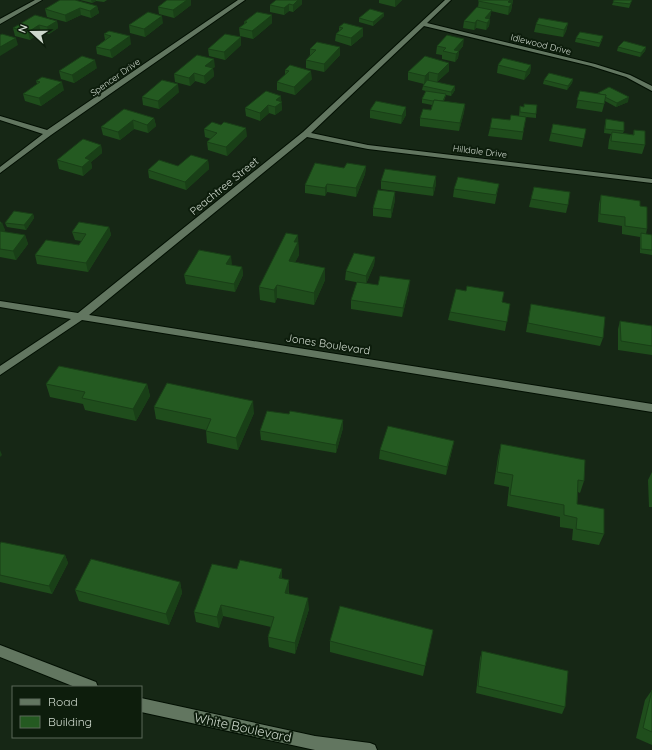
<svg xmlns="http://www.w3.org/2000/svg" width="652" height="750" viewBox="0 0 652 750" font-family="Quicksand,sans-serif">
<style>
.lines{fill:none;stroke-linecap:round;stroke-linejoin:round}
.minor-casing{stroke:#020f02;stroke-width:2}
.minor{fill:#627660;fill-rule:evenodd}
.wall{fill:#1f4d1c}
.shaded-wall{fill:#193f17}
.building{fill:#245a21;stroke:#193f17}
.labels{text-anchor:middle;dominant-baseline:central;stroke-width:4;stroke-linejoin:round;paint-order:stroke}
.far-street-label{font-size:9px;fill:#cdd8cc;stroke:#0d1d0c}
.street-label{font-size:11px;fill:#cdd8cc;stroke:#0d1d0c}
.near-street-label{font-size:13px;fill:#cdd8cc;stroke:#0d1d0c}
</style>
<rect width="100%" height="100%" fill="#162715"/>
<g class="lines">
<defs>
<g id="minor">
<path d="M35 0H42L0 24V19Z"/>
<path d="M238 0H245L51 135 0 173V167L43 134 0 120V116L47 130Z"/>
<path d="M445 0H451L427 23 595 64 630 75 652 86V91L626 77 591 66 424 26 311 133 368 145 652 179V183L368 149 307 137 89 315 652 404V412L82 320 0 375V366L71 319 0 307V301L78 313 303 132Z"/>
<path d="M0 645 96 682 98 687H75L0 657Z"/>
<path d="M141 698 315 736 370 743 375 745 377 750H315L141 712Z"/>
</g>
</defs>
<!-- minor casing -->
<use href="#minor" class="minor-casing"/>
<!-- minor -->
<use href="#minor" class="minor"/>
</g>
<!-- wall -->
<g class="wall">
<path d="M80 0H107L104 2 96 1 92 3Z"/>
<path d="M167 0H191V5L174 18 159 14 158 7Z"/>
<path d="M276 0 302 4 293 12 289 11 284 15 270 12V5Z"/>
<path d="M379 0H402L395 7 379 3Z"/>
<path d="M479 0H513L511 11 508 15 491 11 490 17 489 19H490L489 26 486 30 476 28 474 30 463 28 464 21 478 7Z"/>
<path d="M614 0H632L629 8 612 5Z"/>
<path d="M97 6 99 13 91 18 81 15 66 22 47 17 45 9Z"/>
<path d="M384 13V16L373 26 359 22V18Z"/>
<path d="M272 15V23L253 39 240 36 239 28 244 24V22Z"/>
<path d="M57 21 58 28 49 34 41 32 30 40 15 36 13 28Z"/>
<path d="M163 23 145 37 130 33 129 25Z"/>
<path d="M568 23 566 31 563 37 534 32 536 24Z"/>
<path d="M339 27 363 28V36L351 46 335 41 336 34 339 31Z"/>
<path d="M109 31 131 44 112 58 97 54 96 47 105 40 104 34Z"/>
<path d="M603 36 602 40 599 47 575 42 576 38Z"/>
<path d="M241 37V45L225 60 209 56 208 49Z"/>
<path d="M437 46H463L459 51 458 58 455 62 442 59V55L436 54Z"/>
<path d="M340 47V55L324 72 306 68V60L310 55V49Z"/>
<path d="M618 47H646L645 51 640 57 617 51Z"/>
<path d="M449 63V71L437 82 455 90 451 96 446 95 444 101 465 104 464 112 459 131 420 126V118L431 110 432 105 422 103V99L426 91 422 90 423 86 424 84 408 80V72Z"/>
<path d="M498 65H531L530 73 524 80 497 73Z"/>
<path d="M215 67 213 68 214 76 205 84 195 81 190 86 175 82 174 74Z"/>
<path d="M97 68 74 83 61 79 59 71Z"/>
<path d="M285 70 312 79 295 95 277 90V82L285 75Z"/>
<path d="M573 79 572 83 567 90 543 84 544 80Z"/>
<path d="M36 81 64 90 41 106 25 101 23 94 37 84Z"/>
<path d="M580 91 597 94 598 93 628 102 616 107 605 101 602 112 576 108Z"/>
<path d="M179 92 159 109 143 105 142 97Z"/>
<path d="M281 101 282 110 275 115 269 113 260 121 246 116 245 108Z"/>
<path d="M520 106 536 114V118L526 117 522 140 488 136 490 128 510 120 519 116Z"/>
<path d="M124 109 154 118 156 126 148 133 134 129 120 140 103 135 101 127Z"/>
<path d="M370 110 406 115 401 124 370 118Z"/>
<path d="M606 119 624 131 623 133 633 135 634 130 645 145 642 154 608 149 609 140 611 134 604 133 605 123Z"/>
<path d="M553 124 586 129 582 147 549 141Z"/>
<path d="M204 129 247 136 227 156 208 150 207 142 211 139 205 137Z"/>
<path d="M101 145 102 153 91 162 92 168 83 176 59 169 57 160Z"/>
<path d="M208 160 209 169 186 190 149 178 148 170 178 166Z"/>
<path d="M366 166 365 174 356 197 327 192 325 196 305 193V185L344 168Z"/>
<path d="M381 181 436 184 433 196 381 189Z"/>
<path d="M499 184 495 204 453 197 454 189Z"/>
<path d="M534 187 568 205 566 213 529 207Z"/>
<path d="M601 195 640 206 647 229 646 234 652 235V255L640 253V237L622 234V226L598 222 599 204Z"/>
<path d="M395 200 391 218 373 216V208Z"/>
<path d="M33 214 34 218 26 230 7 227 5 223Z"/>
<path d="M0 221 5 230 3 232 25 235 28 244 16 260 0 257Z"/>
<path d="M109 227 111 235 88 272 37 264 35 255 79 245 81 241 75 240 72 232Z"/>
<path d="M298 242 299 255 295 262 325 268V280L314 305 277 298 275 303 260 300 259 287Z"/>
<path d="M375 257 374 265 366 284 409 289 402 317 351 309V300L361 283 345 280 346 271Z"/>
<path d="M232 264 231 265 242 267 243 275 235 292 186 284 184 275Z"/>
<path d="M502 302 510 304 505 331 448 320 450 312Z"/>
<path d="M531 304 603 338 600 346 526 332Z"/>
<path d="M620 321 652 326V355L618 350V329Z"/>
<path d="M46 384H147L150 396 136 421 85 410 83 404 50 397Z"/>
<path d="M154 407 254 413 238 450 207 443 206 431V430L156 419Z"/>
<path d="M289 414 343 420V428L336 453 261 440 260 431Z"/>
<path d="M454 441 452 450 446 475 379 459 380 450Z"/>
<path d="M501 444 584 481 580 493 578 492 577 504 604 534 599 545 572 540 573 529 560 527V517L507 506 509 487 494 484 498 457Z"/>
<path d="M652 472V507H649L648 480Z"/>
<path d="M0 544 65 555 68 563 52 594 0 582Z"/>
<path d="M237 569 289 580V594L309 609 295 654 269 647 268 637 271 627 223 616 219 628 196 622 194 612Z"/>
<path d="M180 582 182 593 169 625 79 601 75 590Z"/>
<path d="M433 630 423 676 330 652V641Z"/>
<path d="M482 651 565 707 562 714 476 693 480 658Z"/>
<path d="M652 690V745L636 738 645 700Z"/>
</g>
<!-- shaded-wall -->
<g class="shaded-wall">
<path d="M91 0H96V1L92 3Z"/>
<path d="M187 0H191V5L174 18 173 10Z"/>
<path d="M298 0H302V4L293 12V5Z"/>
<path d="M395 0H402L395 7Z"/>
<path d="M510 0H513L512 3 509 7 508 2Z"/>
<path d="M512 3 511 11 508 15 509 7Z"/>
<path d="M289 4V11L284 15V8Z"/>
<path d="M97 6 99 13 91 18 90 11Z"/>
<path d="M80 8 81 15 66 22 65 15Z"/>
<path d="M492 10 490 17 486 22 485 18Z"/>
<path d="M384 13V16L373 26V22Z"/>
<path d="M272 15V23L253 39 252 31Z"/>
<path d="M162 16 163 23 145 37 144 29Z"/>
<path d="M490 19 489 26 486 30 487 23Z"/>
<path d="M477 20 476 28 474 30 475 23Z"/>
<path d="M57 21 58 28 49 34 47 27Z"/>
<path d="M568 23 566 31 563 37 564 30Z"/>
<path d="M39 25 41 32 30 40 28 32Z"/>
<path d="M363 28V36L351 46V38Z"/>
<path d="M130 36 131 44 112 58 110 50Z"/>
<path d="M241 37V45L225 60 224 52Z"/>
<path d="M16 38 18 45 0 56V47Z"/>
<path d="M464 39 463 46 459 51 458 58 455 62 456 54 454 50Z"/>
<path d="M340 47V55L324 72V64Z"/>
<path d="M646 47 645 51 640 57 641 53Z"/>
<path d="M214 59 215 67 213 68 214 76 205 84 204 76 205 66Z"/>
<path d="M95 60 97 68 74 83 72 75Z"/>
<path d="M449 63V71L437 82 438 74Z"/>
<path d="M531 65 530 73 524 80 526 72Z"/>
<path d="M311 71 312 79 295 95 294 87Z"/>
<path d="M429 72V80L424 84 425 76Z"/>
<path d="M194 73 195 81 190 86 189 78Z"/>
<path d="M573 79 572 83 567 90 568 86Z"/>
<path d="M62 82 64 90 41 106 39 98Z"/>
<path d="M178 84 179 92 159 109 158 101Z"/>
<path d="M455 86V90L451 96V92Z"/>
<path d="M281 96 282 110 275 115V107L276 100Z"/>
<path d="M629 97 628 102 616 107 617 103Z"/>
<path d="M465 104 464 112 459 131 460 123Z"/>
<path d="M268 105 269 113 260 121V113Z"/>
<path d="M406 107V115L401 124 402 116Z"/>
<path d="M154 118 156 126 148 133 147 125Z"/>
<path d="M133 120 134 129 120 140 118 132Z"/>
<path d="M246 128 247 136 227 156 226 147Z"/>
<path d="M101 145 102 153 91 162 92 168 83 176 82 167 85 158Z"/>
<path d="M208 160 209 169 186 190 185 182Z"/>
<path d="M366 166 365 174 356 197V188Z"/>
<path d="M436 176V184L433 196V188Z"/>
<path d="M327 184V192L325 196V188Z"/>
<path d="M395 192V200L391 218V210Z"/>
<path d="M33 214 34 218 26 230 24 225Z"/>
<path d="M2 222 5 230 0 236V224Z"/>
<path d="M109 227 111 235 88 272 86 263Z"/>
<path d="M25 235 28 244 16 260 13 251Z"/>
<path d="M298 235 299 255 289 274V261L294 242Z"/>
<path d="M231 256 232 264 227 272 226 264Z"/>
<path d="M375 257 374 265 366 284V276Z"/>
<path d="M242 267 243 275 235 292 234 284Z"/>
<path d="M325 268V280L314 305V293Z"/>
<path d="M410 280 409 289 402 317 403 308Z"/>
<path d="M277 285V298L275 303 274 290Z"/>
<path d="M147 384 150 396 136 421 133 409Z"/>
<path d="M253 401 254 413 238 450 236 438Z"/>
<path d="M343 420V428L336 453V445Z"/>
<path d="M454 441 452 450 446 475 447 467Z"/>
<path d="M0 450 2 455 0 457Z"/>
<path d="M65 555 68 563 52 594 49 586Z"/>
<path d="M282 569V580L279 578Z"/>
<path d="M289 580V591L285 604V593Z"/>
<path d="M180 582 182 593 169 625 166 614Z"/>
<path d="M308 598 309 609 295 654V643Z"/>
<path d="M221 605 223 616 219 628 217 617Z"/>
</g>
<!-- building -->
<g class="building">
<path d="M60 0H75L97 6 90 11 80 8 65 15 45 9Z"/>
<path d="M167 0H187L173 10 158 7Z"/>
<path d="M276 0H298L293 5 289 4 284 8 270 5Z"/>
<path d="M479 0H510L508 2 512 3 509 7 478 1Z"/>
<path d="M614 0H632L630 4 613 2Z"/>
<path d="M477 7 492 10 485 18 490 19 487 23 477 20 475 23 464 21Z"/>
<path d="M370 9 384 13 373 22 359 18Z"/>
<path d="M148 12 162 16 144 29 129 25Z"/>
<path d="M257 12 272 15 252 31 239 28 247 22H244Z"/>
<path d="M35 15 57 21 47 27 39 25 28 32 13 28Z"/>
<path d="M539 18 568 23 564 30 536 24Z"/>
<path d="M344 23 363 28 351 38 336 34 343 28 339 27Z"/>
<path d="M109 31 130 36 110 50 96 47 111 36 104 34Z"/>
<path d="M580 32 603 36 600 43 576 38Z"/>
<path d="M2 34 16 38 0 47V35Z"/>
<path d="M225 34 241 37 224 52 208 49Z"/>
<path d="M447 35 464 39 454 50 459 51 456 54 443 51 446 48 437 46Z"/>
<path d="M624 41 646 47 641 53 618 47Z"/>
<path d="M317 42 340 47 324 64 306 60 316 50 310 49Z"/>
<path d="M197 55 214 59 205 66 213 68 204 76 194 73 189 78 174 74Z"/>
<path d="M82 56 95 60 72 75 59 71Z"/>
<path d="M425 56 449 63 438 74 429 72 425 76 408 72Z"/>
<path d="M503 58 531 65 526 72 498 65Z"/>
<path d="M290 65 311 71 294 87 277 82 289 71 285 70Z"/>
<path d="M549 73 573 79 568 86 544 80Z"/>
<path d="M42 77 62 82 39 98 23 94 40 82 36 81Z"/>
<path d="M162 80 178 84 158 101 142 97Z"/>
<path d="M427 80 455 86 451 92 423 86Z"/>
<path d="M609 87 629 97 617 103 605 97 606 95H602L598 93Z"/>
<path d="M266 91 281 96 276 100 282 102 275 107 268 105 260 113 245 108Z"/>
<path d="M426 91 446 94 443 101 434 100 433 101 422 99Z"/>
<path d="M580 91 606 95 604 104 577 100Z"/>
<path d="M434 100 465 104 460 123 420 118 423 109 431 110Z"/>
<path d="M376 101 406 107 402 116 370 110Z"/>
<path d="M524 104 537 105 536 114 520 112V106L524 107Z"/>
<path d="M124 109 154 118 147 125 133 120 118 132 101 127Z"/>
<path d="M511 115 526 117 523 132 490 128 492 118 510 120Z"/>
<path d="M606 119 624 122V131L605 129Z"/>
<path d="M212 122 221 125 224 122 246 128 226 147 207 142 217 133 204 129Z"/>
<path d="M553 124 586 129 584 139 551 133Z"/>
<path d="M634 130 645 131V145L611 141 612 132 634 135Z"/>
<path d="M83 139 101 145 85 158 90 160 82 167 57 160Z"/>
<path d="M191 155 208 160 185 182 148 170 159 160 178 166Z"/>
<path d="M315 163 344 168 347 163 366 166 356 188 327 184 325 188 305 185Z"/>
<path d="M385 169 436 176 433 188 381 181Z"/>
<path d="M458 177 499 184 496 195 454 189Z"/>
<path d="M534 187 570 192 568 205 531 199Z"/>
<path d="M378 190 395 192 391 210 373 208Z"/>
<path d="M601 195 640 201V206L647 207V229L625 226V217L600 214Z"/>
<path d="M14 211 33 214 24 225 5 223Z"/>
<path d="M79 222 109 227 86 263 35 255 46 240 79 245 86 234 72 232Z"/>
<path d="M0 231 25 235 13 251 0 249Z"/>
<path d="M286 233 298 235 294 242H298L289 261 325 268 314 293 277 285 274 290 259 287Z"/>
<path d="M641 233 652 235V250L641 249Z"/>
<path d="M199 250 231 256 226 264 242 267 234 284 184 275Z"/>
<path d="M354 253 375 257 366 276 346 271Z"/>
<path d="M380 276 410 280 403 308 351 300 357 282 378 285Z"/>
<path d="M467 286 504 292 502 302 510 304 507 322 450 312 456 289 466 291Z"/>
<path d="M531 304 605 317 603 338 528 323Z"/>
<path d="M620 321 652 326V346L621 341Z"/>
<path d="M59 366 147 384 133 409 82 398 85 392 46 384Z"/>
<path d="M167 383 253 401 236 438 206 431 211 419 154 407Z"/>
<path d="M267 411 289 414 290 411 343 420 336 445 260 431Z"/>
<path d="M388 426 454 441 447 467 380 450Z"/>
<path d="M501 444 585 460 584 481 578 480 577 504 604 509V534L576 529 577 518 564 515V505L510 495 513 475 497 472Z"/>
<path d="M1 542 65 555 49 586 0 575V544Z"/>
<path d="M91 559 180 582 166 614 75 590Z"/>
<path d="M240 560 282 569 279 578 289 580 285 593 308 598 295 643 268 637 274 617 221 605 217 617 194 612 212 564 237 569Z"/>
<path d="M340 606 433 630 425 666 330 641Z"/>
<path d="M482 651 568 671 565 707 478 686Z"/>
<path d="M652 690V732L643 728Z"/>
</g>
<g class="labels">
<!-- far-street labels -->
<g class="far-street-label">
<text transform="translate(541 44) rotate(14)">Idlewood Drive</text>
<text transform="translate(115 77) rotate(-35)">Spencer Drive</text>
<text transform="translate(480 151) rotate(7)">Hilldale Drive</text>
</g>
<!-- street labels -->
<g class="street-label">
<text transform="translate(224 186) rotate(-39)">Peachtree Street</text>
<text transform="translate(328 344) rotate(9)">Jones Boulevard</text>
</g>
<!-- near-street labels -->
<g class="near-street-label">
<text transform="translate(243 727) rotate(12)">White Boulevard</text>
</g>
</g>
<!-- legend -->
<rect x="12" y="686" width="130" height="52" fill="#0d1d0c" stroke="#5a6859"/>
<rect x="20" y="699" width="20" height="6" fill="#627660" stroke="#5a6859"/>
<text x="48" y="706" font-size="12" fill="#cdd8cc">Road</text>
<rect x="20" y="716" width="20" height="12" fill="#245a21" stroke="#5a6859"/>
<text x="48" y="726" font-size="12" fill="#cdd8cc">Building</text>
<!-- north arrow -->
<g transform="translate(32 32) rotate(291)" stroke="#0d1d0c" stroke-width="3" paint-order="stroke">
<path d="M0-3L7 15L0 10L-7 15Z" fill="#cdd8cc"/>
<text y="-6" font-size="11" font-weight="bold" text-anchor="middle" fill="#cdd8cc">N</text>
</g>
</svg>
